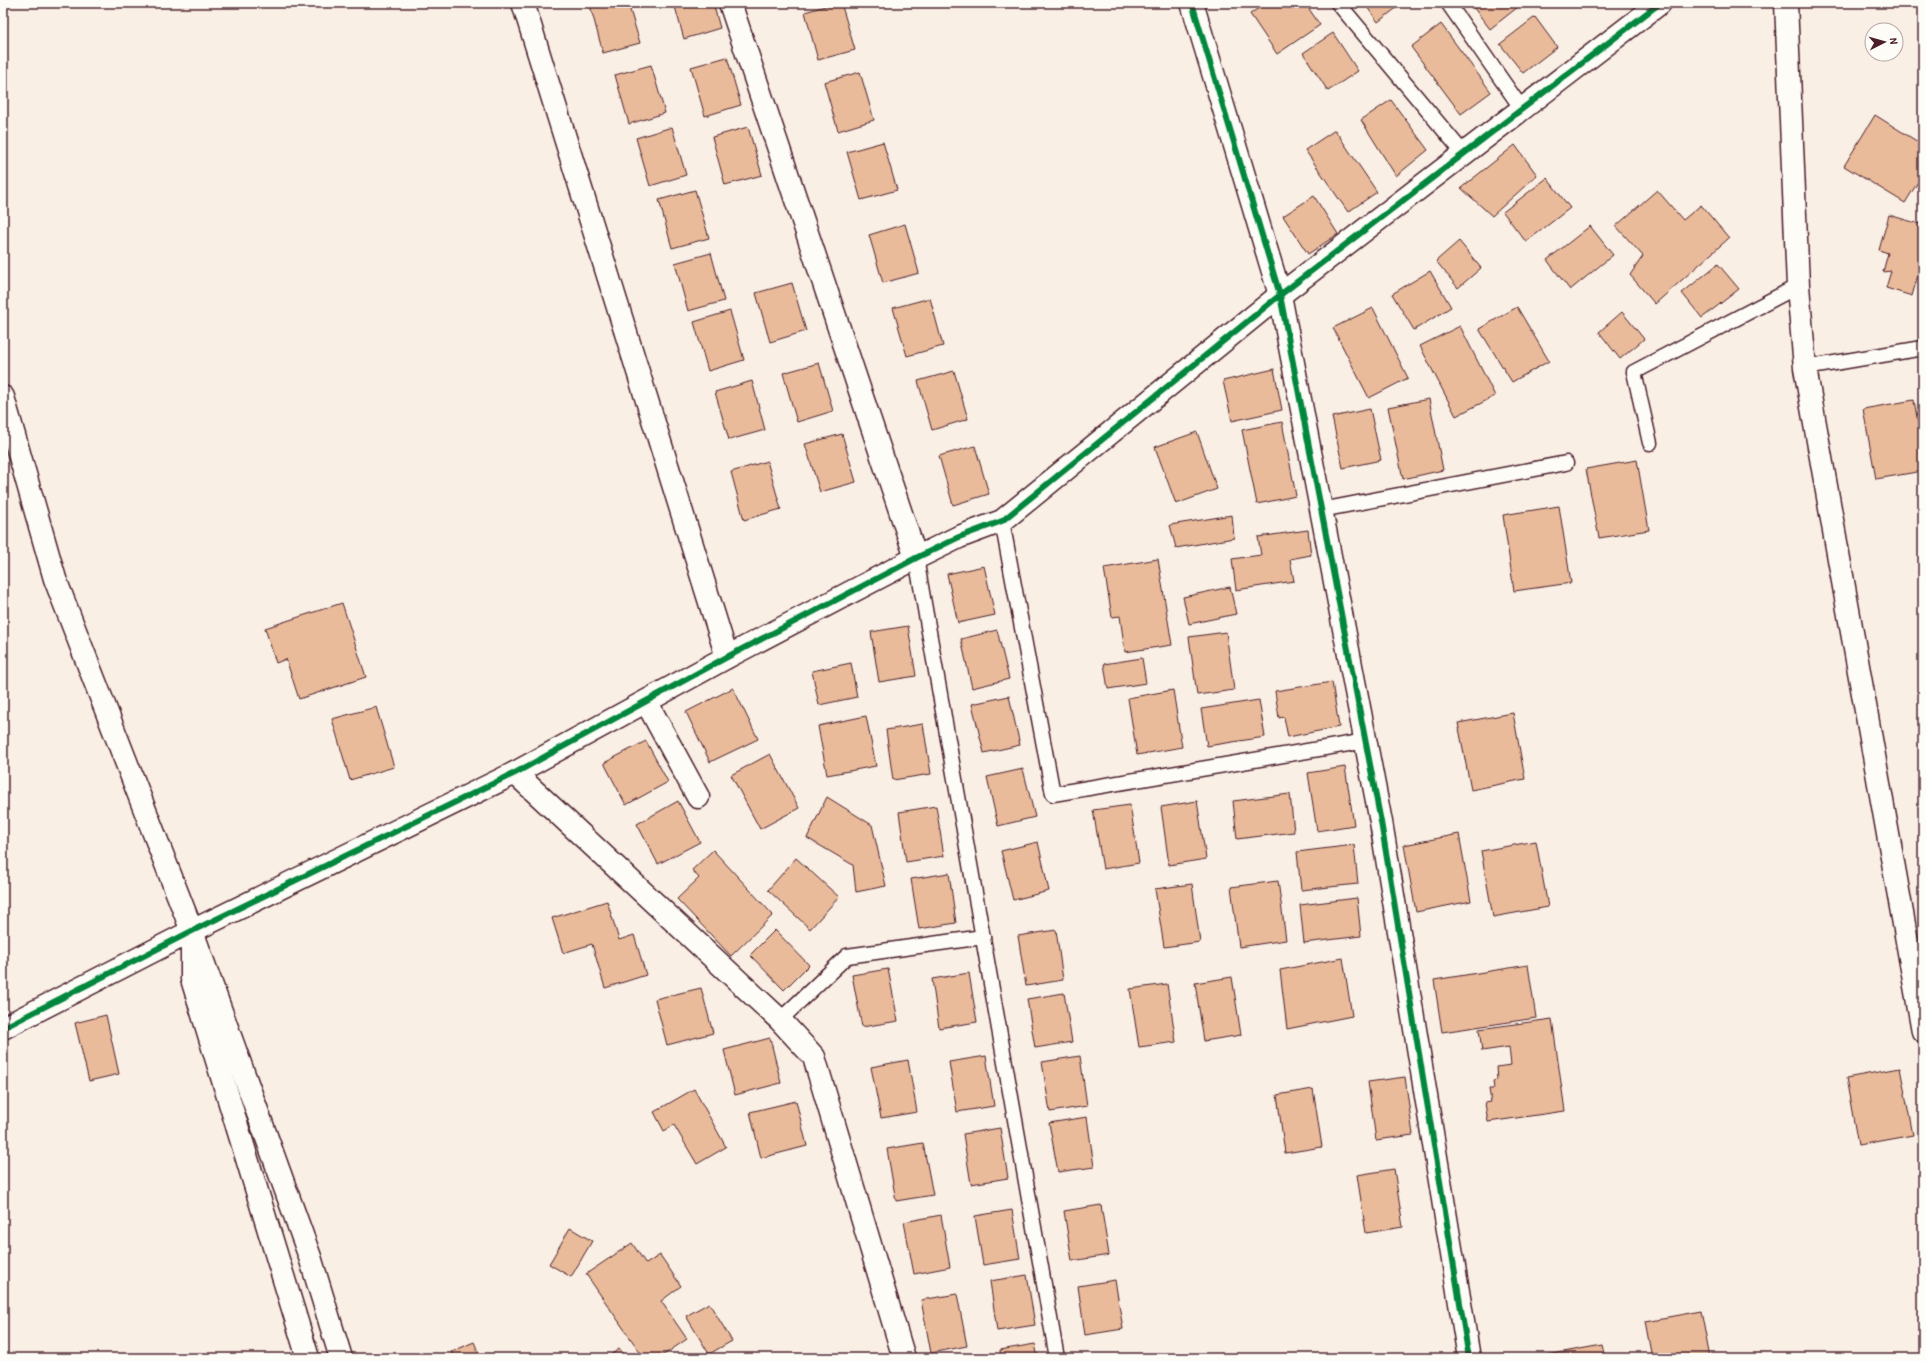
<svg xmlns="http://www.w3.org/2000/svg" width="1926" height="1361" viewBox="0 0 1926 1361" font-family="'Patrick Hand',sans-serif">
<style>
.building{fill:#e9bb9a;stroke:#4a1f2b}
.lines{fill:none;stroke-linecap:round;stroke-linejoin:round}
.service-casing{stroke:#4a1f2b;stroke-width:17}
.minor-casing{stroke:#4a1f2b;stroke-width:25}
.tertiary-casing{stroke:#4a1f2b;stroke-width:25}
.service{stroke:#fdfcf7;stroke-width:14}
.minor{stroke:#fdfcf7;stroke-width:22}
.tertiary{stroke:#fdfcf7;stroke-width:22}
.cycleway-casing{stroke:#fdfcf7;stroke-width:8}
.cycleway{stroke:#00873e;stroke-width:6}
</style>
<rect width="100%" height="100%" fill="#f9efe4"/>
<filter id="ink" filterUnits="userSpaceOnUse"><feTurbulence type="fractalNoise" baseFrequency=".025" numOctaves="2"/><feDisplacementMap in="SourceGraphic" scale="8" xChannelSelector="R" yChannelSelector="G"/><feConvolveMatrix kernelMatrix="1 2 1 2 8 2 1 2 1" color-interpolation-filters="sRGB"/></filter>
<g filter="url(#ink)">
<!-- building -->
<g class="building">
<path d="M597 3H628L640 43 603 53 590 5Z"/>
<path d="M674 3H713L720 28 684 39Z"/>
<path d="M835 3H841L855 50 818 60 805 12Z"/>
<path d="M1266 3H1305L1320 25 1277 54 1250 14Z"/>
<path d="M1364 3H1403L1378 22Z"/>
<path d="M1470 3H1523L1490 29Z"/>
<path d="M1535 17 1557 47 1523 73 1500 44Z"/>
<path d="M1441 24 1491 92 1461 114 1411 47Z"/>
<path d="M1333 33 1358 71 1328 91 1303 53Z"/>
<path d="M727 57 741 105 705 116 691 67Z"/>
<path d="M651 65 665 113 629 124 615 75Z"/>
<path d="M860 72 874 120 838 131 824 82Z"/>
<path d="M1391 100 1428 150 1396 176 1361 120Z"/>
<path d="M1875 115 1923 145V174L1905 203 1844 166Z"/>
<path d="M672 127 686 175 650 186 636 138Z"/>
<path d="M748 127 762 175 725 185 712 137Z"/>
<path d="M1335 130 1377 192 1348 212 1305 150Z"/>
<path d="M883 142 897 190 861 200 847 152Z"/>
<path d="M1515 145 1537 175 1492 216 1461 188Z"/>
<path d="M1547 178 1570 208 1526 242 1503 212Z"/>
<path d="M695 190 709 238 672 248 659 200Z"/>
<path d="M1657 190 1683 220 1701 205 1729 238 1655 304 1630 275 1643 256 1616 226Z"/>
<path d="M1314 196 1338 234 1308 254 1283 216Z"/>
<path d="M1889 215 1923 225V257L1912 296 1886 288 1891 271 1883 272 1888 253 1879 250Z"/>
<path d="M905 224 919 273 883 283 869 235Z"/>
<path d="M1590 226 1613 255 1570 290 1547 260Z"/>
<path d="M1459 241 1481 268 1458 288 1436 261Z"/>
<path d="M711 253 724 301 688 311 675 263Z"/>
<path d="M1718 264 1739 289 1702 318 1682 293Z"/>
<path d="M1430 271 1451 307 1414 330 1392 294Z"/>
<path d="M792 283 806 331 770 342 756 293Z"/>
<path d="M930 298 943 346 907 356 893 308Z"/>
<path d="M1517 307 1549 361 1512 382 1479 329Z"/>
<path d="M1373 308 1408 378 1369 398 1333 328Z"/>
<path d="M730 311 744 360 708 371 694 322Z"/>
<path d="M1622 312 1644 339 1620 359 1599 332Z"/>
<path d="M1460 326 1495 396 1456 416 1420 346Z"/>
<path d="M819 363 833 411 797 422 783 373Z"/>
<path d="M1274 369 1282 410 1232 421 1223 381Z"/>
<path d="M954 371 968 419 932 430 918 381Z"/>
<path d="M752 381 765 430 729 440 715 392Z"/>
<path d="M1429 399 1443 470 1403 479 1388 407Z"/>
<path d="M1914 400 1923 453V471L1876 479 1863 409Z"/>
<path d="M1370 409 1381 460 1343 468 1332 417Z"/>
<path d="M1282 422 1296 496 1257 504 1242 430Z"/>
<path d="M1197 432 1217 489 1176 504 1155 447Z"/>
<path d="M842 434 856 482 820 492 805 444Z"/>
<path d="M975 446 989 494 953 505 939 456Z"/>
<path d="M1637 460 1649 530 1599 538 1586 469Z"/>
<path d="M767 461 781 509 744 520 731 472Z"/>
<path d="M1559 506 1571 583 1514 591 1503 515Z"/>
<path d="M1232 515 1234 538 1176 548 1170 525Z"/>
<path d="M1308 530 1311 555 1290 559 1294 581 1236 590 1232 559 1261 555 1258 537Z"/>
<path d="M1158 559 1172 645 1125 652 1120 616 1112 617 1104 568Z"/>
<path d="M984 566 995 615 958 623 947 574Z"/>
<path d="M1230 587 1236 614 1189 624 1183 597Z"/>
<path d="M342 603 366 677 299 699 286 659 276 663 265 628Z"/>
<path d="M908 626 916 676 879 682 871 632Z"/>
<path d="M997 630 1009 679 972 688 961 639Z"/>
<path d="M1226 632 1234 690 1197 695 1189 637Z"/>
<path d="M1142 658 1146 683 1108 689 1104 664Z"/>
<path d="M851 663 857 697 819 705 812 671Z"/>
<path d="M1332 682 1339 727 1288 737 1284 717 1279 718 1275 691Z"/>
<path d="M733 688 758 739 710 762 686 712Z"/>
<path d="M1173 690 1182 747 1137 755 1128 698Z"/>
<path d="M1009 696 1020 745 984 753 972 704Z"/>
<path d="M1259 700 1265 737 1207 746 1201 709Z"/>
<path d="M376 707 394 767 350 780 332 719Z"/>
<path d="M1513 713 1525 779 1471 790 1458 723Z"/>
<path d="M866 716 876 766 827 775 818 726Z"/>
<path d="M923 724 931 774 893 780 886 730Z"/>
<path d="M646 741 668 782 626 805 604 763Z"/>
<path d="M770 754 799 808 760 829 731 775Z"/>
<path d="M1345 767 1354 825 1317 831 1308 773Z"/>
<path d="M1023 769 1035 817 998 826 987 777Z"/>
<path d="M1290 794 1294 832 1237 839 1233 801Z"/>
<path d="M827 797 872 825 886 886 856 892 853 865 807 838Z"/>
<path d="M678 801 700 842 658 864 637 824Z"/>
<path d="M1197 801 1206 859 1169 865 1161 807Z"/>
<path d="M1130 805 1139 863 1103 869 1093 810Z"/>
<path d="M936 806 944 856 906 862 899 812Z"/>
<path d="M1459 834 1471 901 1416 912 1404 845Z"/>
<path d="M1536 841 1548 907 1493 917 1481 851Z"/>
<path d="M1038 842 1049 891 1013 900 1001 851Z"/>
<path d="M1354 845 1358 884 1301 890 1297 852Z"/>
<path d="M713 850 773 915 731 956 677 899 699 878 692 870Z"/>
<path d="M796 858 839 897 810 929 768 890Z"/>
<path d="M949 873 956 923 919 929 911 879Z"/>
<path d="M1278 881 1286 940 1239 947 1231 887Z"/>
<path d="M1192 884 1200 942 1164 947 1155 889Z"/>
<path d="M1357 898 1361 936 1304 943 1300 905Z"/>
<path d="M607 901 619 940 634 935 646 975 605 988 592 944 563 953 552 918Z"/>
<path d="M775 930 809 965 784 990 750 955Z"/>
<path d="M1056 930 1063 980 1026 986 1018 936Z"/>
<path d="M1343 958 1352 1016 1287 1029 1280 970Z"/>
<path d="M1528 965 1536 1018 1442 1032 1434 980Z"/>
<path d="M888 969 898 1021 862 1027 852 975Z"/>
<path d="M969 973 977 1022 939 1028 932 979Z"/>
<path d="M1232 977 1241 1035 1204 1041 1195 983Z"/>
<path d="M1167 984 1176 1042 1139 1047 1130 989Z"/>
<path d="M701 988 713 1033 667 1045 655 999Z"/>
<path d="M1064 993 1072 1042 1035 1048 1027 999Z"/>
<path d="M106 1015 119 1074 89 1081 75 1023Z"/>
<path d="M1552 1019 1565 1111 1488 1122 1485 1103 1491 1102 1489 1089H1494L1493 1081 1497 1080 1496 1067 1511 1065 1509 1047 1482 1051 1479 1029Z"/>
<path d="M770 1038 781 1083 735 1095 724 1050Z"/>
<path d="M986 1056 994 1106 957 1112 949 1062Z"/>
<path d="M1080 1056 1087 1106 1050 1112 1042 1062Z"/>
<path d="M908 1060 917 1112 881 1118 871 1067Z"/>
<path d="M1900 1068 1913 1135 1858 1145 1846 1078Z"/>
<path d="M1405 1077 1413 1135 1376 1140 1368 1082Z"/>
<path d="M694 1089 726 1147 697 1164 674 1125 664 1131 654 1112Z"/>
<path d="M1313 1089 1322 1147 1285 1153 1277 1095Z"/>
<path d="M796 1101 807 1146 761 1158 750 1112Z"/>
<path d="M1087 1117 1094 1167 1058 1172 1049 1123Z"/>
<path d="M1000 1128 1008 1178 971 1184 963 1134Z"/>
<path d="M923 1143 933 1195 896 1201 887 1149Z"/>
<path d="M1394 1169 1403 1227 1366 1233 1357 1175Z"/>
<path d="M1101 1205 1109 1255 1072 1261 1064 1211Z"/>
<path d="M1012 1210 1020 1259 983 1265 975 1216Z"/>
<path d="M941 1215 950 1267 914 1274 904 1222Z"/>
<path d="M570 1228 592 1241 571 1277 549 1264Z"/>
<path d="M632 1243 646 1264 660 1255 681 1286 661 1301 687 1339 659 1358H644L586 1274Z"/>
<path d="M1027 1275 1035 1325 997 1331 990 1281Z"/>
<path d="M1115 1280 1123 1329 1085 1335 1078 1286Z"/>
<path d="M957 1294 967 1346 931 1353 921 1300Z"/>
<path d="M709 1303 732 1341 709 1354 686 1316Z"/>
<path d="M1701 1311 1710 1358H1653L1646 1321Z"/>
<path d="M474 1342 481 1358H454L451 1352Z"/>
<path d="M1035 1344 1038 1358H1001L1000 1350Z"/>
<path d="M1602 1345 1605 1358H1548L1547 1355Z"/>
<path d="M619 1349 626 1358H606Z"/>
<path d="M1133 1354V1358H1104Z"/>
</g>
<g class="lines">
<defs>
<g id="service">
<path d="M1338 3 1464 154"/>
<path d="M1448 3 1522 109"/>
<path d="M1805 368 1923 348"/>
<path d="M1650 443 1634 372 1798 286"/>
<path d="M1321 510 1566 463"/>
<path d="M1002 521 1053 794 1366 741"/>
<path d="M916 558 1057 1358"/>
<path d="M780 1020 847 956 983 937"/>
</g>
<g id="minor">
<path d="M523 3 727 657"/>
<path d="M730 3 916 558"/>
<path d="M1192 3 1280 295 1381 822 1469 1358"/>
<path d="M1786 3 1798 286 1805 368 1923 1031"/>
<path d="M647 703 698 797"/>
<path d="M515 773 780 1020 814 1057 904 1358"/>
<path d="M192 931 310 1257 341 1358"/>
<path d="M192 945V979L308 1358"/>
<path d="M3 1028 192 931 515 773 727 657 916 558 959 537 1002 521 1280 295 1660 3"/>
</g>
<path id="tertiary" d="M3 397 55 579 192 931"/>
</defs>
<!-- service casing -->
<use href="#service" class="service-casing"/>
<!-- minor casing -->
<use href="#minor" class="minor-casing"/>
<!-- tertiary casing -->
<use href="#tertiary" class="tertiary-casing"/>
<!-- service -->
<use href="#service" class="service"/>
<!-- minor -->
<use href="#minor" class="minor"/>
<!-- tertiary -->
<use href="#tertiary" class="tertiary"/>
<defs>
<g id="cycleway">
<path d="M1192 3 1280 295 1381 822 1469 1358"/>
<path d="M3 1028 192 931 515 773 727 657 916 558 959 537 1002 521 1280 295 1660 3"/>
</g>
</defs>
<!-- cycleway casing -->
<use href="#cycleway" class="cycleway-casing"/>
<!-- cycleway -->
<use href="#cycleway" class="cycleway"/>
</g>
</g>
<!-- margin -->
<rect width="1926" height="1361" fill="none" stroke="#fdfcf7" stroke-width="16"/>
<rect x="8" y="8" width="1910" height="1345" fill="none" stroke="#4a1f2b" stroke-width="1.5" filter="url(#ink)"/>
<!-- north arrow -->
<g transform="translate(1884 42) rotate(84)"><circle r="19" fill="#fdfcf7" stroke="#b5a4a5"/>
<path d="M0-3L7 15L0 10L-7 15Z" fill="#4a1f2b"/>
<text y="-6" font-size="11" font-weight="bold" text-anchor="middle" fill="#4a1f2b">N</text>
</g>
</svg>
